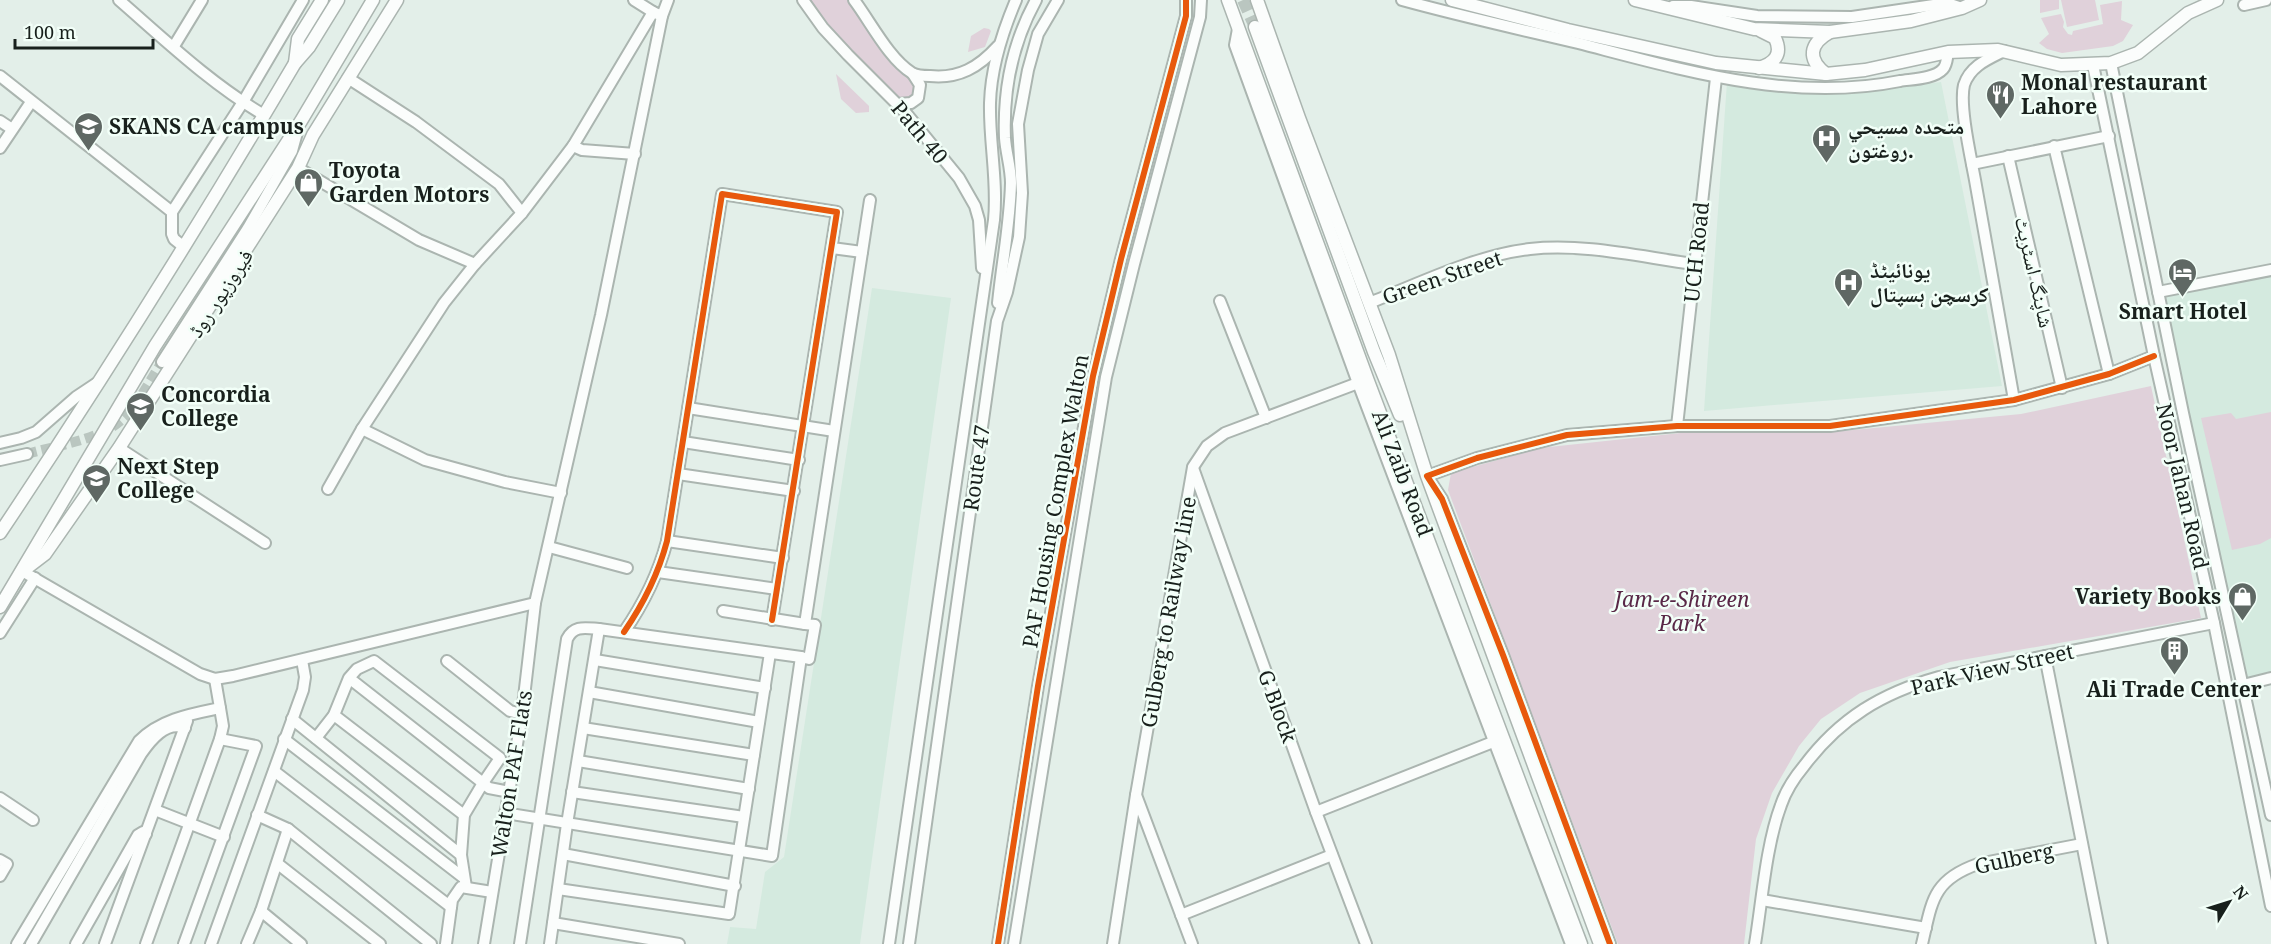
<svg xmlns="http://www.w3.org/2000/svg" width="2271" height="944" viewBox="0 0 2271 944" font-family="'Noto Serif','Noto Naskh Arabic',serif">
<style>
.built{fill:#d4eadf}
.green{fill:#e0d1da}
.lines{fill:none;stroke-linecap:round;stroke-linejoin:round}
.minor-tunnel{stroke:#bac6c0;stroke-width:10;stroke-dasharray:10 5;stroke-linecap:butt}
.major-tunnel{stroke:#bac6c0;stroke-width:12;stroke-dasharray:12 6;stroke-linecap:butt}
.minor-casing{stroke:#abb5b0;stroke-width:14}
.major-casing{stroke:#abb5b0;stroke-width:15}
.minor{stroke:#fbfdfc;stroke-width:10}
.major{stroke:#fbfdfc;stroke-width:12}
.cycleway-casing{stroke:#f2fff8;stroke-width:10}
.cycleway{stroke:#e8590c;stroke-width:6}
.labels{text-anchor:middle;dominant-baseline:central;stroke-width:5;stroke-linejoin:round;paint-order:stroke}
.poi-label{font-size:21px;font-weight:bold;fill:#18201c;stroke:#f2fff8;text-anchor:start}
.street-label{font-size:21px;fill:#18201c;stroke:#f2fff8}
.park-label{font-size:21px;font-style:italic;fill:#592847;stroke:#f2fff8}
</style>
<rect width="100%" height="100%" fill="#e3efe9"/>
<!-- built -->
<g class="built">
<path d="M1727 82 1808 94 1863 92 1941 82 2002 386 1704 411Z"/>
<path d="M2271 269V677L2245 684 2158 292Z"/>
<path d="M872 288 951 298 860 944H727L730 927 756 929 765 872 784 857Z"/>
</g>
<!-- green -->
<g class="green">
<path d="M803 0H854L920 94 898 104Z"/>
<path d="M2040 0H2059V9L2040 13Z"/>
<path d="M2061 0H2095L2099 20 2067 27Z"/>
<path d="M2122 1 2121 20 2133 25 2123 41 2113 46 2062 53 2047 49 2039 43 2049 34 2041 18 2061 14 2064 22 2063 27 2068 34 2072 35 2073 31 2103 24 2100 5Z"/>
<path d="M984 28 989 29 991 31 985 47 968 52 971 36Z"/>
<path d="M836 74 869 106V112L856 113 841 99Z"/>
<path d="M2151 386 2201 618 1950 662 1860 693 1821 719 1799 746 1772 793 1756 839 1744 944H1618L1448 490 1451 473 1540 448 1699 431 1832 432 2021 414Z"/>
<path d="M2271 412V538L2260 544 2232 550 2201 418 2231 413 2236 419Z"/>
</g>
<g class="lines">
<!-- minor-tunnel -->
<path class="minor-tunnel" d="M27 454C54 446 98 440 119 422 137 407 149 382 162 362"/>
<!-- major-tunnel -->
<path class="major-tunnel" d="M1243 0 1255 27"/>
<defs>
<g id="minor">
<path d="M119 0C165 40 211 84 264 115"/>
<path d="M634 0 653 12"/>
<path d="M803 0 823 28 848 55 905 112 959 178 975 206 979 220 982 268"/>
<path d="M854 0C870 21 889 59 912 73 917 76 924 76 930 76 959 79 979 67 998 46"/>
<path d="M1402 0C1460 16 1519 29 1578 43 1683 70 1791 103 1900 81 1912 79 1934 79 1943 69 1947 65 1947 57 1948 52"/>
<path d="M2244 5 2266 0"/>
<path d="M1673 6H1691L1757 16 1852 17 1947 3 1962 8"/>
<path d="M1238 29 1235 45 1358 383 1571 944"/>
<path d="M174 46 202 0"/>
<path d="M2004 51C1988 59 1970 66 1964 85 1959 106 1971 158 1975 180 1988 254 2001 327 2014 400"/>
<path d="M2111 63 2183 413 2271 815"/>
<path d="M2093 65 2154 356 2214 623 2271 906"/>
<path d="M0 76 172 212"/>
<path d="M348 78 416 122 499 184 522 213"/>
<path d="M898 104 911 103 918 98 920 85 913 74"/>
<path d="M0 121 12 129"/>
<path d="M573 146 582 150 635 154"/>
<path d="M2054 146 2109 374"/>
<path d="M0 148 31 102"/>
<path d="M2008 156 2062 388"/>
<path d="M1972 164 2109 136"/>
<path d="M298 168 419 240 475 264"/>
<path d="M184 247 174 239 172 234V212L243 102 303 0"/>
<path d="M832 248 862 252"/>
<path d="M2158 292 2271 270"/>
<path d="M1220 301 1266 418"/>
<path d="M998 303C1002 263 1010 224 1011 183 1011 168 1006 153 1005 138 1003 89 1013 42 1036 0"/>
<path d="M1369 303C1419 284 1476 255 1530 249 1584 243 1641 257 1694 264"/>
<path d="M162 362 248 228 292 151 298 129"/>
<path d="M688 408 834 431"/>
<path d="M1677 426 1716 78"/>
<path d="M362 429 425 460 505 482 561 493"/>
<path d="M683 442 799 460"/>
<path d="M0 443 21 438 36 432 76 397 97 383"/>
<path d="M119 448 265 543"/>
<path d="M0 460 27 454"/>
<path d="M1193 468 1316 812 1366 944"/>
<path d="M678 474 794 491"/>
<path d="M328 489 362 429 444 303 475 264 522 213 573 146 653 12 662 16"/>
<path d="M667 541 783 558"/>
<path d="M549 547 627 568"/>
<path d="M22 571 200 674 215 679 233 676 535 603"/>
<path d="M658 572 777 589"/>
<path d="M723 611 805 624"/>
<path d="M624 632C644 603 658 575 667 541L722 194 837 212 772 620"/>
<path d="M0 633 35 578"/>
<path d="M2045 656 2102 944"/>
<path d="M595 660 765 688"/>
<path d="M447 661 510 711 522 714"/>
<path d="M2243 685 2271 678"/>
<path d="M589 692 759 722"/>
<path d="M334 715 464 815"/>
<path d="M292 719 461 855 466 887"/>
<path d="M583 728 754 755"/>
<path d="M316 738 334 715 349 678 357 669 374 661 500 758 483 783 349 678"/>
<path d="M284 739 464 878"/>
<path d="M578 761 749 789"/>
<path d="M274 771 451 907"/>
<path d="M572 792 744 817"/>
<path d="M1136 795 1192 944"/>
<path d="M0 798 33 820"/>
<path d="M155 810 224 837"/>
<path d="M1316 812 1493 742"/>
<path d="M505 813 772 856 801 657 809 659 815 625 805 624 870 200"/>
<path d="M257 815 288 829 431 944"/>
<path d="M563 854 735 886"/>
<path d="M461 855 464 815 483 783 489 788 510 792"/>
<path d="M0 860 7 864 0 876"/>
<path d="M278 864 380 944"/>
<path d="M558 889 729 914 770 653"/>
<path d="M1762 900 1926 928"/>
<path d="M261 911 301 944"/>
<path d="M1181 915 1332 855"/>
<path d="M553 923 679 944"/>
<path d="M17 944 139 741C161 719 191 714 220 708L215 679"/>
<path d="M31 944 141 754C150 741 166 720 185 728"/>
<path d="M76 944 138 835 143 832 146 834"/>
<path d="M105 944 187 721"/>
<path d="M146 944 220 739 223 726 220 708"/>
<path d="M184 944 256 746 220 739"/>
<path d="M211 944 303 690 305 677 302 660"/>
<path d="M247 944 261 911 288 829"/>
<path d="M446 944 452 900 461 887 492 892"/>
<path d="M484 944 522 714 535 603 601 315 662 16 668 0"/>
<path d="M520 944 567 639C574 625 585 628 599 629L801 657"/>
<path d="M550 944 567 824 599 629"/>
<path d="M889 944 994 220C998 181 989 142 990 103 991 67 1002 33 1016 0"/>
<path d="M909 944 997 321 1007 292 1019 237 1022 193 1018 124 1028 70 1038 34 1058 0"/>
<path d="M998 944 1038 686 1093 376 1121 259 1186 16V0"/>
<path d="M1014 944 1106 377 1134 264 1200 17 1201 0"/>
<path d="M1113 944 1136 795 1193 467 1207 446 1225 433 1358 383"/>
<path d="M1610 944 1503 655 1442 499 1427 476 1477 458 1567 435 1677 426H1830L2014 400 2109 374 2154 356"/>
<path d="M1755 944C1762 901 1766 845 1781 805 1786 790 1794 778 1804 766 1840 718 1882 693 1939 677L2214 623"/>
<path d="M1922 944C1932 902 1932 880 1978 864L2082 844"/>
</g>
<g id="major">
<path d="M1228 0 1368 381 1581 944"/>
<path d="M1257 0 1299 118 1389 355 1427 476 1600 944"/>
<path d="M1452 0 1568 30 1716 63 1826 74 1865 70 1948 52 1998 50 2061 65 2111 63 2138 53 2188 13 2217 0"/>
<path d="M1635 0 1754 29 1830 32 1911 21 1962 8 1980 0"/>
<path d="M1255 27 1374 352 1400 415"/>
<path d="M295 63 298 39 322 0"/>
<path d="M1759 68C1774 63 1783 55 1775 38L1761 31"/>
<path d="M1826 74C1807 59 1809 44 1830 32"/>
<path d="M0 533C103 379 201 222 295 63L309 47 338 0"/>
<path d="M28 567 45 554 119 448 298 168 313 135 397 0"/>
<path d="M0 607 155 346 301 121 373 0"/>
</g>
</defs>
<!-- minor casing -->
<use href="#minor" class="minor-casing"/>
<!-- major casing -->
<use href="#major" class="major-casing"/>
<!-- minor -->
<use href="#minor" class="minor"/>
<!-- major -->
<use href="#major" class="major"/>
<defs>
<g id="cycleway">
<path d="M624 632C644 603 658 575 667 541L722 194 837 212 772 620"/>
<path d="M998 944 1038 686 1093 376 1121 259 1186 16V0"/>
<path d="M1610 944 1503 655 1442 499 1427 476 1477 458 1567 435 1677 426H1830L2014 400 2109 374 2154 356"/>
</g>
</defs>
<!-- cycleway casing -->
<use href="#cycleway" class="cycleway-casing"/>
<!-- cycleway -->
<use href="#cycleway" class="cycleway"/>
</g>
<!-- icons -->
<defs>
<symbol id="restaurant-pin" viewBox="-11 -11 22 30"><path d="M0 17L-7.5 6A9.5 9.5 0 1 1 7.5 6Z" fill="#5f6864" stroke="#f2fff8"/><path d="M-5-6h1v4h1v-4h1v4h1v-4h1v5L-1.5 .5V6h-2V.5L-5-1ZM5-6V6H3V1.5H1.5Q1.5-4 5-6Z" fill="#fff"/></symbol>
<symbol id="school-pin" viewBox="-11 -11 22 30"><path d="M0 17L-7.5 6A9.5 9.5 0 1 1 7.5 6Z" fill="#5f6864" stroke="#f2fff8"/><path d="M0-5L7-2L0 1L-7-2ZM-4 1L0 2.5L4 1V4Q0 6-4 4Z" fill="#fff"/></symbol>
<symbol id="hospital-pin" viewBox="-11 -11 22 30"><path d="M0 17L-7.5 6A9.5 9.5 0 1 1 7.5 6Z" fill="#5f6864" stroke="#f2fff8"/><path d="M-5-5h3v3.5h4V-5h3V5h-3V1.5h-4V5h-3Z" fill="#fff"/></symbol>
<symbol id="shop-pin" viewBox="-11 -11 22 30"><path d="M0 17L-7.5 6A9.5 9.5 0 1 1 7.5 6Z" fill="#5f6864" stroke="#f2fff8"/><path d="M-5-2.5h2.3a2.7 3.5 0 0 1 5.4 0H5L5.5 6h-11ZM-1.5-2.5h3a1.5 2.3 0 0 0-3 0Z" fill="#fff"/></symbol>
<symbol id="hotel-pin" viewBox="-11 -11 22 30"><path d="M0 17L-7.5 6A9.5 9.5 0 1 1 7.5 6Z" fill="#5f6864" stroke="#f2fff8"/><path d="M-6-4.5h1.5V1H6V5H4.5V3h-9V5H-6ZM-4 0a1.8 1.8 0 1 1 3.6 0ZM.5 0V-2.5h3Q6-2.5 6 0Z" fill="#fff"/></symbol>
<symbol id="university-pin" viewBox="-11 -11 22 30"><path d="M0 17L-7.5 6A9.5 9.5 0 1 1 7.5 6Z" fill="#5f6864" stroke="#f2fff8"/><path d="M0-5L7-2L0 1L-7-2ZM-4 1L0 2.5L4 1V4Q0 6-4 4Z" fill="#fff"/></symbol>
<symbol id="building-pin" viewBox="-11 -11 22 30"><path d="M0 17L-7.5 6A9.5 9.5 0 1 1 7.5 6Z" fill="#5f6864" stroke="#f2fff8"/><path d="M-4-6H4V6H1V3H-1V6H-4ZM-2.5-4.3h1.7v1.8h-1.7ZM.8-4.3h1.7v1.8H.8ZM-2.5-1h1.7V.8h-1.7ZM.8-1h1.7V.8H.8Z" fill="#fff"/></symbol>
</defs>
<g fill-rule="evenodd">
<use href="#restaurant-pin" x="1984" y="78" width="33" height="45"/>
<use href="#school-pin" x="72" y="110" width="33" height="45"/>
<use href="#hospital-pin" x="1810" y="122" width="33" height="45"/>
<use href="#shop-pin" x="292" y="166" width="33" height="45"/>
<use href="#hotel-pin" x="2166" y="256" width="33" height="45"/>
<use href="#hospital-pin" x="1832" y="266" width="33" height="45"/>
<use href="#university-pin" x="124" y="390" width="33" height="45"/>
<use href="#university-pin" x="80" y="462" width="33" height="45"/>
<use href="#shop-pin" x="2226" y="580" width="33" height="45"/>
<use href="#building-pin" x="2158" y="634" width="33" height="45"/>
</g>
<g class="labels">
<!-- poi labels -->
<g class="poi-label">
<text x="2021" y="82">Monal restaurant<tspan x="2021" dy="24">Lahore</tspan></text>
<text x="109" y="126">SKANS CA campus</text>
<text x="1848" y="126">متحده مسیحي<tspan x="1848" dy="24">روغتون.</tspan></text>
<text x="329" y="170">Toyota<tspan x="329" dy="24">Garden Motors</tspan></text>
<text x="1870" y="270">یونائیٹڈ<tspan x="1870" dy="24">کرسچن ہسپتال</tspan></text>
<text x="2183" y="311" text-anchor="middle">Smart Hotel</text>
<text x="161" y="394">Concordia<tspan x="161" dy="24">College</tspan></text>
<text x="117" y="466">Next Step<tspan x="117" dy="24">College</tspan></text>
<text x="2221" y="596" text-anchor="end">Variety Books</text>
<text x="2174" y="689" text-anchor="middle">Ali Trade Center</text>
</g>
<!-- street labels -->
<g class="street-label">
<text transform="translate(920 132) rotate(50)">Path 40</text>
<text transform="translate(1696 252) rotate(-84)">UCH Road</text>
<text transform="translate(2035 272) rotate(77)">شاپنگ اسٹریٹ</text>
<text transform="translate(1442 277) rotate(-19)">Green Street</text>
<text transform="translate(220 293) rotate(-57)">فیروزپور روڈ</text>
<text transform="translate(976 468) rotate(-82)">Route 47</text>
<text transform="translate(1403 473) rotate(69)">Ali Zaib Road</text>
<text transform="translate(2183 486) rotate(77)">Noor Jahan Road</text>
<text transform="translate(1055 501) rotate(-80)">PAF Housing Complex Walton</text>
<text transform="translate(1168 612) rotate(-80)">Gulberg to Railway line</text>
<text transform="translate(1992 669) rotate(-13)">Park View Street</text>
<text transform="translate(1278 706) rotate(70)">G Block</text>
<text transform="translate(511 774) rotate(-81)">Walton PAF Flats</text>
<text transform="translate(2014 858) rotate(-12)">Gulberg</text>
</g>
<!-- park labels -->
<g class="park-label">
<text x="1682" y="599">Jam-e-Shireen<tspan x="1682" dy="24">Park</tspan></text>
</g>
</g>
<!-- north arrow -->
<g transform="translate(2229 902) rotate(52)" stroke="#f2fff8" stroke-width="4.5" paint-order="stroke">
<path d="M0-4.5L10 22L0 15L-10 22Z" fill="#18201c"/>
<text y="-9" font-size="16" font-weight="bold" text-anchor="middle" fill="#18201c">N</text>
</g>
<!-- scale -->
<path d="M15 39v9h138v-9" fill="none" stroke="#18201c" stroke-width="3"/>
<text x="24" y="39" font-size="18" fill="#18201c" stroke="#f2fff8" stroke-width="4.5" paint-order="stroke">100 m</text>
</svg>
